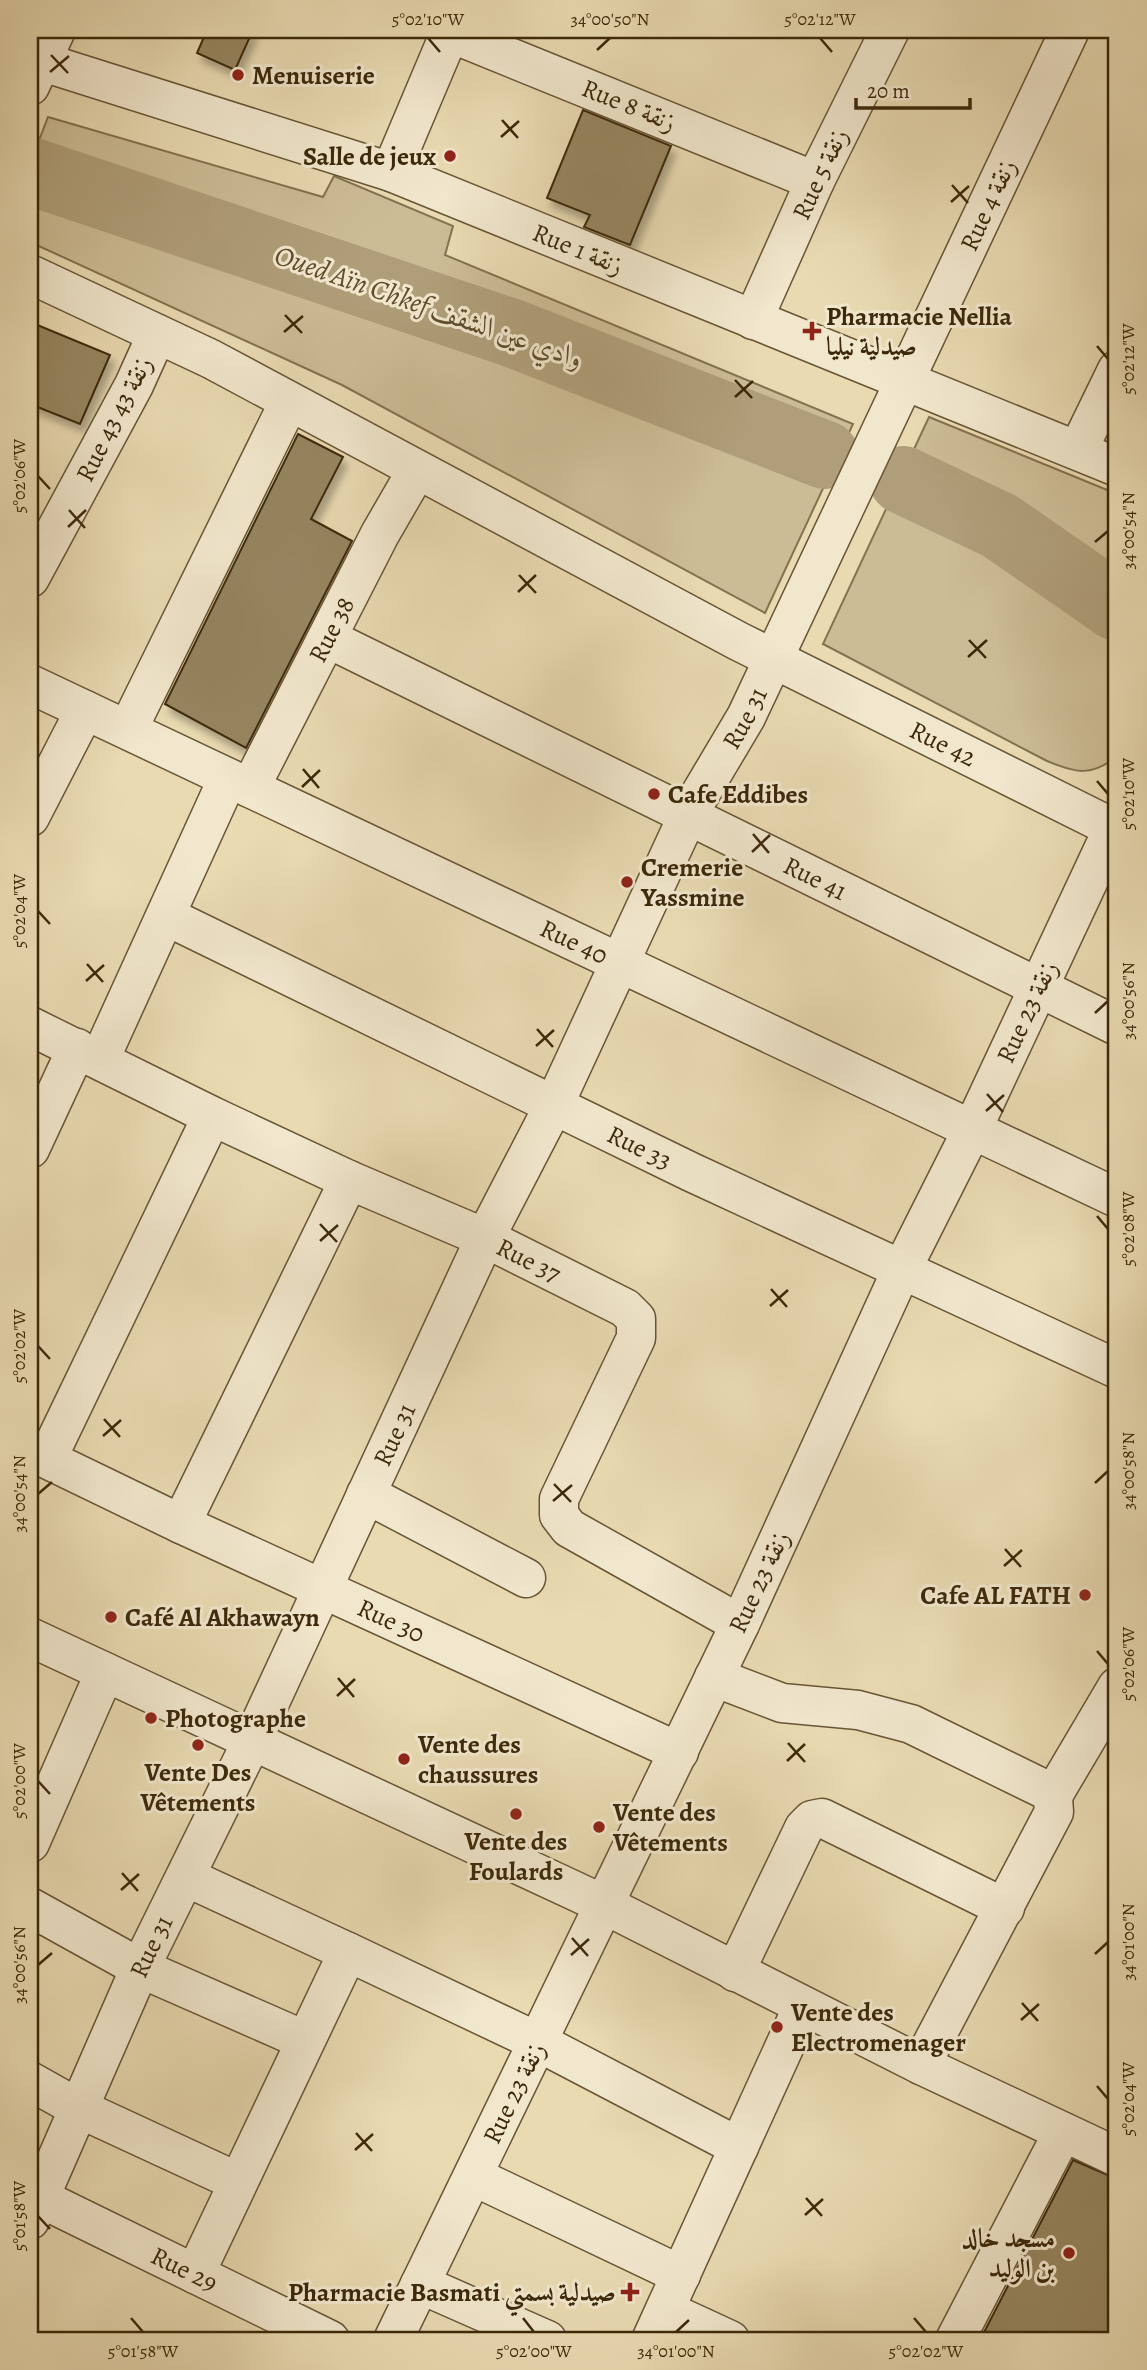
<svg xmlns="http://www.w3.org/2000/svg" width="1147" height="2370" viewBox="0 0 1147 2370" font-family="Alegreya,Amiri,serif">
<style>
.green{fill:#ccbc95;stroke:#847250;stroke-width:2}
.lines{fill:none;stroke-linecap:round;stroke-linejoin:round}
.river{stroke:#af9e79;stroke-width:68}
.building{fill:#968561;stroke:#3d290a;stroke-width:2;filter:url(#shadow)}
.minor-casing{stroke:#685534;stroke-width:41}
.minor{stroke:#f1e7cd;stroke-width:38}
.ticks{fill:none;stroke:#3d290a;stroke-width:2.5}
.poi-dot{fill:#8f2418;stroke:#f1e7cd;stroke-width:2.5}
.labels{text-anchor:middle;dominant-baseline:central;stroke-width:6;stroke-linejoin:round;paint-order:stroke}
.poi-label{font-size:26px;font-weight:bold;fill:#3d290a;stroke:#f1e7cd;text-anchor:start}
.street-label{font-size:26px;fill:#3d290a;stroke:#f1e7cd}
.water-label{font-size:28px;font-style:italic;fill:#5f4c2b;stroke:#f1e7cd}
.neatline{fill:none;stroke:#3d290a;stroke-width:2.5}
.ticks-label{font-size:18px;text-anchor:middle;fill:#3d290a}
</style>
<defs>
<filter id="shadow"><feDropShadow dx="4.5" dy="8" stdDeviation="3.5" flood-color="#0004"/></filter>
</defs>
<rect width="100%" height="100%" fill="#e9dab2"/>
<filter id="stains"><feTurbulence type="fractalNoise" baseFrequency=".00286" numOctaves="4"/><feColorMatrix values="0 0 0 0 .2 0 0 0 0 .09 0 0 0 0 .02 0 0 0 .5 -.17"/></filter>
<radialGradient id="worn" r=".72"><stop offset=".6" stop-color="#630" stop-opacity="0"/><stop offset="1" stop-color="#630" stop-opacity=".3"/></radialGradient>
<!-- green -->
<g class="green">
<path d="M48 117 323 197 334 176 453 226 445 255 853 424 765 613 342 385 30 242V164Z"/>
<path d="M929 417 1117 494V756C1092 777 1075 773 1047 761L823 644Z"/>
</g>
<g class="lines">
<!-- river -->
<g class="river">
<path d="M30 171 512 333 825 455"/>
<path d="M903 480 1000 526 1117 607"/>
</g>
</g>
<!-- building -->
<g class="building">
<path d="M207 30H253L235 70 197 53Z"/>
<path d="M583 110 671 146 630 245 584 227 590 215 547 198Z"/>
<path d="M30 322 110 355 80 424 30 404Z"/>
<path d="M298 434 343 457 311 519 352 541 246 748 165 704Z"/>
<path d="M1073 2160 1117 2179V2340H980Z"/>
</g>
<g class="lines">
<defs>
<g id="minor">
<path d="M443 30 815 181"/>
<path d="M30 58 391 172 1117 467"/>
<path d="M30 86 56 30"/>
<path d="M391 172 451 30"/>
<path id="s1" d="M30 274 211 359 738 641 1113 828"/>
<path d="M753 320 815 181 890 30"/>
<path d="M1078 450 1117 370"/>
<path d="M30 578 134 385 157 334"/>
<path id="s2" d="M327 638 1117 1026"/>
<path id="s3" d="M30 684 1117 1198"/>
<path d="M128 729 289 402"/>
<path id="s4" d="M250 788 380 534 417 470"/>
<path d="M30 817 85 710"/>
<path id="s5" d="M166 916 691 1172 1117 1369"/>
<path id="s6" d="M30 1026 212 1116 349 1180 485 1238 625 1308 636 1319V1338L559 1499V1515L569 1528 740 1624"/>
<path d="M100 1059 228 778"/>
<path d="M30 1149 77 1048"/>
<path id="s7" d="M30 1451 181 1524 679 1752"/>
<path d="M47 1459 212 1116"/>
<path d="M366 1494 526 1578"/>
<path d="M181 1524 349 1180"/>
<path d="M30 1637 605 1905 921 2065 1117 2157"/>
<path d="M714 1677 782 1703 858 1710 911 1724 1048 1791 1053 1798 1054 1812 921 2065"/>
<path d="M1052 1797 1117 1687"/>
<path d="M30 1843 105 1672"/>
<path d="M186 1877 348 1952 195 2274"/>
<path d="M30 1907 140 1968 304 2040"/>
<path d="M348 1952 538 2042 739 2147"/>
<path d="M735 1972 804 1828 812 1820 822 1818 1005 1908"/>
<path d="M30 2081 78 2108 238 2182"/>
<path d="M473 2176 681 2275"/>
<path id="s8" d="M40 2198 330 2340"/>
<path id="s9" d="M30 2220 140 1968 252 1741 485 1238 554 1105 689 813 746 717 1070 30"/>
<path d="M420 2284 547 2340"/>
<path d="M665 2310 730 2340"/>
<path d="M393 2340 740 1624 902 1269 972 1130 1117 820"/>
<path d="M651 2340 803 2006"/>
<path d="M955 2340 1063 2132"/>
</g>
</defs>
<!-- minor casing -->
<use href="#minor" class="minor-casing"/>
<!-- minor -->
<use href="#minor" class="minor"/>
</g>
<!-- ticks -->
<path class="ticks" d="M428 38 440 52M820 38 832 52M597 50 610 38M51 55 68 73M50 72 69 56M502 120 518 138M501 137 519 121M952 185 968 203M951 202 969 186M285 315 302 333M284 332 303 316M1097 346 1108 359M735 380 752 398M735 397 753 381M38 476 50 489M69 510 85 528M68 527 86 510M1095 542 1108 531M519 575 536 593M518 592 536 575M969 640 986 658M968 657 987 640M303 769 319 788M1097 781 1108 794M302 787 320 770M753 834 769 853M752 852 770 835M38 911 50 924M87 964 103 982M86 981 104 965M1095 1013 1108 1001M537 1029 553 1047M536 1046 554 1030M987 1094 1003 1112M986 1111 1004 1095M1097 1216 1108 1229M320 1224 337 1242M320 1241 338 1225M771 1289 787 1307M770 1306 788 1290M38 1346 50 1359M104 1419 120 1437M103 1436 121 1420M1095 1483 1108 1471M554 1484 571 1502M38 1494 52 1482M553 1501 572 1485M1005 1549 1021 1567M1004 1566 1022 1550M1097 1651 1108 1664M338 1678 354 1697M337 1696 355 1679M788 1743 805 1762M787 1761 805 1744M38 1781 50 1794M122 1873 138 1891M121 1890 139 1874M572 1938 588 1956M1095 1954 1108 1942M571 1955 589 1939M38 1965 52 1953M1022 2003 1038 2021M1021 2020 1039 2004M1097 2086 1108 2099M356 2133 372 2151M355 2150 373 2134M806 2198 822 2216M805 2215 823 2199M38 2216 50 2229M131 2318 143 2332M523 2318 534 2332M914 2318 926 2332M676 2332 689 2320"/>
<!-- markers -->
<g class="poi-dot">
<circle cx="238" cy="75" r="7"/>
<circle cx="450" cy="156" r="7"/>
<path d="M808.5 320.5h7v7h7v7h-7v7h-7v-7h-7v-7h7z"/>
<circle cx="654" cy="794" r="7"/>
<circle cx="627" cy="882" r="7"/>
<circle cx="1085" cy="1595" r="7"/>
<circle cx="111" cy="1617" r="7"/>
<circle cx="151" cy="1718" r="7"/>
<circle cx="198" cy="1745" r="7"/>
<circle cx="404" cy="1759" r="7"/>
<circle cx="516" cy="1814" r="7"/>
<circle cx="599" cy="1827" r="7"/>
<circle cx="777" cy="2027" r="7"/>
<circle cx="1069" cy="2253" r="7"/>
<path d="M626.5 2281.5h7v7h7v7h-7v7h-7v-7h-7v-7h7z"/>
</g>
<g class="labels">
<!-- poi labels -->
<g class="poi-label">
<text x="252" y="75">Menuiserie</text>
<text x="436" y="156" text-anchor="end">Salle de jeux</text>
<text x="826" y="316">Pharmacie Nellia<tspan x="826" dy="30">صيدلية نيليا</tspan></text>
<text x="668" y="794">Cafe Eddibes</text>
<text x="641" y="867">Cremerie<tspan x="641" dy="30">Yassmine</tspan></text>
<text x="1071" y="1595" text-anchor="end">Cafe AL FATH</text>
<text x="125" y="1617">Café Al Akhawayn</text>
<text x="165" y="1718">Photographe</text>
<text x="418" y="1744">Vente des<tspan x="418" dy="30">chaussures</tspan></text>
<text x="198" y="1772" text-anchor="middle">Vente Des<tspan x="198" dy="30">Vêtements</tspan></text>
<text x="613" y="1812">Vente des<tspan x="613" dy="30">Vêtements</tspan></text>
<text x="516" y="1841" text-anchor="middle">Vente des<tspan x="516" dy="30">Foulards</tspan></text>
<text x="791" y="2012">Vente des<tspan x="791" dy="30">Electromenager</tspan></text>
<text x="1055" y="2238" text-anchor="end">مسجد خالد<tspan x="1055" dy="30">بن الوليد</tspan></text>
<text x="616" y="2292" text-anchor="end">Pharmacie Basmati صيدلية بسمتي</text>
</g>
<!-- street labels -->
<g class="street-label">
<text transform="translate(629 105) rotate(22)">Rue 8 زنقة</text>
<text transform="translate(820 174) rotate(-65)">Rue 5 زنقة</text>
<text transform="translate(988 205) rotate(-65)">Rue 4 زنقة</text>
<text transform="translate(578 249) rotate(22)">Rue 1 زنقة</text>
<text transform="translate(114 419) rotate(-63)">Rue 43 زنقة 43</text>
<text stroke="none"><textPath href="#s4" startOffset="178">Rue 38</textPath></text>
<text stroke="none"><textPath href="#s9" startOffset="1664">Rue 31</textPath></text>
<text stroke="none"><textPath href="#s1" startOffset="1027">Rue 42</textPath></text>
<text stroke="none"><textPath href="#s2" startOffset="544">Rue 41</textPath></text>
<text stroke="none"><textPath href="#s3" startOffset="602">Rue 40</textPath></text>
<text transform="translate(1027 1012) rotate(-65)">Rue 23 زنقة</text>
<text stroke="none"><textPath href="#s5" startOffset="527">Rue 33</textPath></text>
<text stroke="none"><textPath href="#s6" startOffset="551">Rue 37</textPath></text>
<text stroke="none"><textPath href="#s9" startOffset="866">Rue 31</textPath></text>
<text transform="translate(759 1582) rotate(-65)">Rue 23 زنقة</text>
<text stroke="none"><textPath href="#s7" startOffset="399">Rue 30</textPath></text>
<text stroke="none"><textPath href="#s9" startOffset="299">Rue 31</textPath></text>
<text transform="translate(514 2093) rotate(-64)">Rue 23 زنقة</text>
<text stroke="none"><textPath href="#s8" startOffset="161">Rue 29</textPath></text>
</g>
<!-- water labels -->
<g class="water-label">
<text transform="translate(429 307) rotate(19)">Oued Aïn Chkef وادي عين الشقف</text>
</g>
</g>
<!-- margin -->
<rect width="1147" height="2370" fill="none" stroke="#e9dab2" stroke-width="77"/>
<!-- scale -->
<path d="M856 98v10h114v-10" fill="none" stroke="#3d290a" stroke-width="3.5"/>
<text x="867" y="98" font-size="21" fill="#3d290a" stroke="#f1e7cd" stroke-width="5" paint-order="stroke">20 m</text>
<rect x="38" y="38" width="1070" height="2294" class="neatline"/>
<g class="ticks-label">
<text x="428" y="25">5°02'10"W</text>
<text x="610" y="25">34°00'50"N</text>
<text x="820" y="25">5°02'12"W</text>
<text transform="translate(1128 359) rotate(-90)" y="6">5°02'12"W</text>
<text transform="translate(19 476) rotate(-90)" y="6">5°02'06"W</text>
<text transform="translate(1128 531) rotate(-90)" y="6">34°00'54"N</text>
<text transform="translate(1128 794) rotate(-90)" y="6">5°02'10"W</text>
<text transform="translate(19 911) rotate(-90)" y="6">5°02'04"W</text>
<text transform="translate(1128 1001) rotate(-90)" y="6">34°00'56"N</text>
<text transform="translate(1128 1229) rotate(-90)" y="6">5°02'08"W</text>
<text transform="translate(19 1346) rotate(-90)" y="6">5°02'02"W</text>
<text transform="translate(1128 1471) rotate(-90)" y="6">34°00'58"N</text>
<text transform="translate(19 1494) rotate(-90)" y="6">34°00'54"N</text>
<text transform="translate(1128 1664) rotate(-90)" y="6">5°02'06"W</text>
<text transform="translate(19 1781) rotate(-90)" y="6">5°02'00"W</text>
<text transform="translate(1128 1942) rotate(-90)" y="6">34°01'00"N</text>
<text transform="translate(19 1965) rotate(-90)" y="6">34°00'56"N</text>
<text transform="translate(1128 2099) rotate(-90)" y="6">5°02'04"W</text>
<text transform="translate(19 2216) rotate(-90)" y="6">5°01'58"W</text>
<text x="143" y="2357">5°01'58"W</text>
<text x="534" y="2357">5°02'00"W</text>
<text x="676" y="2357">34°01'00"N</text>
<text x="926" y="2357">5°02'02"W</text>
</g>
<rect width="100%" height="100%" filter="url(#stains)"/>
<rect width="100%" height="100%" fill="url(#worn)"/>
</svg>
